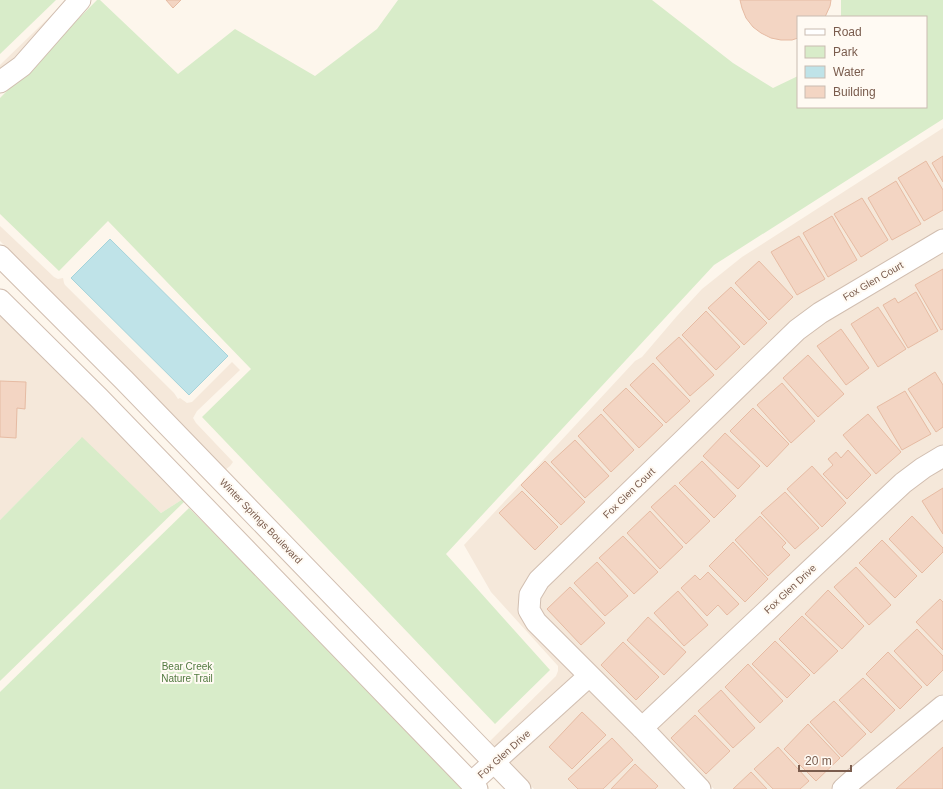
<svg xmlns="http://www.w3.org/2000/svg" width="943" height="789" viewBox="0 0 943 789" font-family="Helvetica,sans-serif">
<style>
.residential{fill:#f5e8da}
.green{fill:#d8ecc9}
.water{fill:#bfe3e8;stroke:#a5d3da}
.building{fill:#f3d5c3;stroke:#e6bba3}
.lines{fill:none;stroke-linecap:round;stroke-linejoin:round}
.minor-casing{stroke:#d1beb0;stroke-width:23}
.minor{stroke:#fff;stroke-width:21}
.labels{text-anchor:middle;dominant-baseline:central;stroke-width:4;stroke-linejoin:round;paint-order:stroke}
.street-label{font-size:10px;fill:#7a5c4d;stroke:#fffaf3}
.park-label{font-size:10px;fill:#537a41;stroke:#fffaf3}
</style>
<rect width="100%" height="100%" fill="#fdf6ec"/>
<!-- residential -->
<g class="residential">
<path d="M67 0 0 87V65Z"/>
<path d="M943 128V229L816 304 533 574 529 630 576 677 496 749 489 742 556 676 558 671V666L491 592 464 545 635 361 642 357 677 316 702 289 742 257Z"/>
<path d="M0 226 54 277 58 279 63 278 64 283 65 285 174 393 178 399 180 398 187 403 192 402 232 362 240 370 197 411 193 418 196 423 233 462 230 466 225 470 131 373 0 241Z"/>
<path d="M943 251V445L919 459 643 715 544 616 539 607V597L546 586 802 337 824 321Z"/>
<path d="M0 314 93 406 183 499 161 513 81 438 0 520Z"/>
<path d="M943 467V694L855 767 831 789H714L655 728 909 490Z"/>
<path d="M588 690 635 735 686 789H534L508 762Z"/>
<path d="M943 718V789H857Z"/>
</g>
<!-- green -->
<g class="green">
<path d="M0 0H56L0 54Z"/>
<path d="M97 0H100L178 74 235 29 315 76 377 29 398 0H652L733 63 773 88 798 76V107H926V17H841V0H943V119L714 265 446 554 550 670 495 724 202 417 251 369 108 221 59 271 0 214V98Z"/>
<path d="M82 437 161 513 183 499 185 501 0 681V520Z"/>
<path d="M189 508 304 625 462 789H0V692Z"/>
</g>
<!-- water -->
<path class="water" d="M110 239 228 356 189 395 71 278Z"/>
<!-- building -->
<g class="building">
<path d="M166 0H181L173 8Z"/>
<path d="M740 0H831L830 6 825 17H798V38L792 40H781L771 38 761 33 753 27 746 18 742 8Z"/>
<path d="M943 156V182L932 163Z"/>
<path d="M926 161 943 190V210L924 221 898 178Z"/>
<path d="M896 181 921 224 892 240 868 198Z"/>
<path d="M862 198 888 240 861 257 834 214Z"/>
<path d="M832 216 857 260 828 277 803 233Z"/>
<path d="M799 236 825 279 797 295 771 252Z"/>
<path d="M759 261 793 297 769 320 735 283Z"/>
<path d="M943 269V329L941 330 915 285Z"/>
<path d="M731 287 767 323 744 345 708 308Z"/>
<path d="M916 292 938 331 908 348 883 305 895 298 898 303Z"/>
<path d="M878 307 906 349 878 367 851 324Z"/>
<path d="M706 311 740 347 716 370 682 335Z"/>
<path d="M841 329 869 368 846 385 817 346Z"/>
<path d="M679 337 714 375 690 396 656 358Z"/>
<path d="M808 355 844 394 818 417 783 378Z"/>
<path d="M653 363 690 401 666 423 630 385Z"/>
<path d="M935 372 943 385V427L936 432 908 389Z"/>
<path d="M0 381 26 382 25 409 17 408 16 438 0 437Z"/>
<path d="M782 383 815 421 791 443 757 405Z"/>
<path d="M626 388 663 425 639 448 603 410Z"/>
<path d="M905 391 931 434 902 450 877 407Z"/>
<path d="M753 408 789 444 767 467 730 431Z"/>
<path d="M601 414 634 450 611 472 578 436Z"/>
<path d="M868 414 901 452 876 474 843 435Z"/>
<path d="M725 433 760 466 738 489 703 456Z"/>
<path d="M575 440 609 476 585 498 551 462Z"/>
<path d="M848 450 871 475 847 499 823 474 833 465 828 459 836 452 841 458Z"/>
<path d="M545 461 585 502 561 525 521 485Z"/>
<path d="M702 461 736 496 714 518 679 483Z"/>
<path d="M812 466 846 503 822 527 787 489Z"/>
<path d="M675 485 710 521 686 544 651 507Z"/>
<path d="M943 488V534L922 501Z"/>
<path d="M522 491 558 527 535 550 499 513Z"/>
<path d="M785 492 819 528 795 549 761 513Z"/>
<path d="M650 511 683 547 660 569 627 533Z"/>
<path d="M760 516 786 543 782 547 790 555 768 576 735 540Z"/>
<path d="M912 516 943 548V552L922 573 889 539Z"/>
<path d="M623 536 658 572 634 594 599 558Z"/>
<path d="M882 540 917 576 895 598 859 563Z"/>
<path d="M733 542 768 579 745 602 709 566Z"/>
<path d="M597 562 628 596 605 616 574 583Z"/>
<path d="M856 567 891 605 869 625 834 587Z"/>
<path d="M708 572 739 604 727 615 718 605 707 616 681 588 695 575 700 580Z"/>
<path d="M570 587 605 623 581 645 547 609Z"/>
<path d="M828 590 864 626 842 649 805 614Z"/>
<path d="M678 591 708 625 684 646 654 613Z"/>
<path d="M940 599 943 602V650L916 622Z"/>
<path d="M802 616 838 651 814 674 779 639Z"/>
<path d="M648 617 686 652 664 675 627 640Z"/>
<path d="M917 629 943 656V670L927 686 894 651Z"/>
<path d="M775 641 810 675 787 698 752 664Z"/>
<path d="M623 642 659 677 636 700 601 665Z"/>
<path d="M888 652 922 687 900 709 866 674Z"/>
<path d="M748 664 783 701 760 723 725 687Z"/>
<path d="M863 678 895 710 871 733 839 700Z"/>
<path d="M721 690 755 728 733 748 698 711Z"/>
<path d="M834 701 866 734 842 757 810 722Z"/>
<path d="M582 712 606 735 572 769 549 747Z"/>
<path d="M695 715 730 751 706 774 671 738Z"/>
<path d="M808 724 840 758 816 781 784 749Z"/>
<path d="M612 738 633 760 603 789H578L568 779Z"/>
<path d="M778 747 809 781 800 789H773L754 769Z"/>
<path d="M943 747V789H896Z"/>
<path d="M635 764 658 786 655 789H611Z"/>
<path d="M751 772 767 789H733Z"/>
</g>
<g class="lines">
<defs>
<g id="minor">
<path d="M0 82 22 66 80 0"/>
<path d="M0 256 124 380 520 789"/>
<path d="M0 300 99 398 477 789"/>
<path d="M642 728 903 483 923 468 943 456"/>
<path d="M471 783 589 676"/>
<path d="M700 789 642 728 536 622 529 610 530 595 539 580 797 330 820 313 943 240"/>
<path d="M843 789 853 780 943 706"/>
</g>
</defs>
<!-- minor casing -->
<use href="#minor" class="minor-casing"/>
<!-- minor -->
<use href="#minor" class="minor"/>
</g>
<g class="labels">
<!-- street labels -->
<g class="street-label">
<text transform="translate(873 281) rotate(-30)">Fox Glen Court</text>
<text transform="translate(629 493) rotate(-44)">Fox Glen Court</text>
<text transform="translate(261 521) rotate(46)">Winter Springs Boulevard</text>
<text transform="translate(790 589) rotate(-43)">Fox Glen Drive</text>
<text transform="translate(504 754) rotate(-42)">Fox Glen Drive</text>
</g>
<!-- park labels -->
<g class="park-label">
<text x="187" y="666">Bear Creek<tspan x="187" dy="12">Nature Trail</tspan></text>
</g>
</g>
<!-- legend -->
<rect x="797" y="16" width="130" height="92" fill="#fffaf3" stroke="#cabbb1"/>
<rect x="805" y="29" width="20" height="6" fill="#ffffff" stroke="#cabbb1"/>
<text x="833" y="36" font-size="12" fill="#7a5c4d">Road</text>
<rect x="805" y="46" width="20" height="12" fill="#d8ecc9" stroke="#cabbb1"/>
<text x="833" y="56" font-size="12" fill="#7a5c4d">Park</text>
<rect x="805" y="66" width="20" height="12" fill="#bfe3e8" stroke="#cabbb1"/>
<text x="833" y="76" font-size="12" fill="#7a5c4d">Water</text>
<rect x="805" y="86" width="20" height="12" fill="#f3d5c3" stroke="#cabbb1"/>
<text x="833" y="96" font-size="12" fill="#7a5c4d">Building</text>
<!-- scale -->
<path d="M799 765v6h52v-6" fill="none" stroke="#7a5c4d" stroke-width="2"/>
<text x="805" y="765" font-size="12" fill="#7a5c4d" stroke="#fffaf3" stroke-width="3" paint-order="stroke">20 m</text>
</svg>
